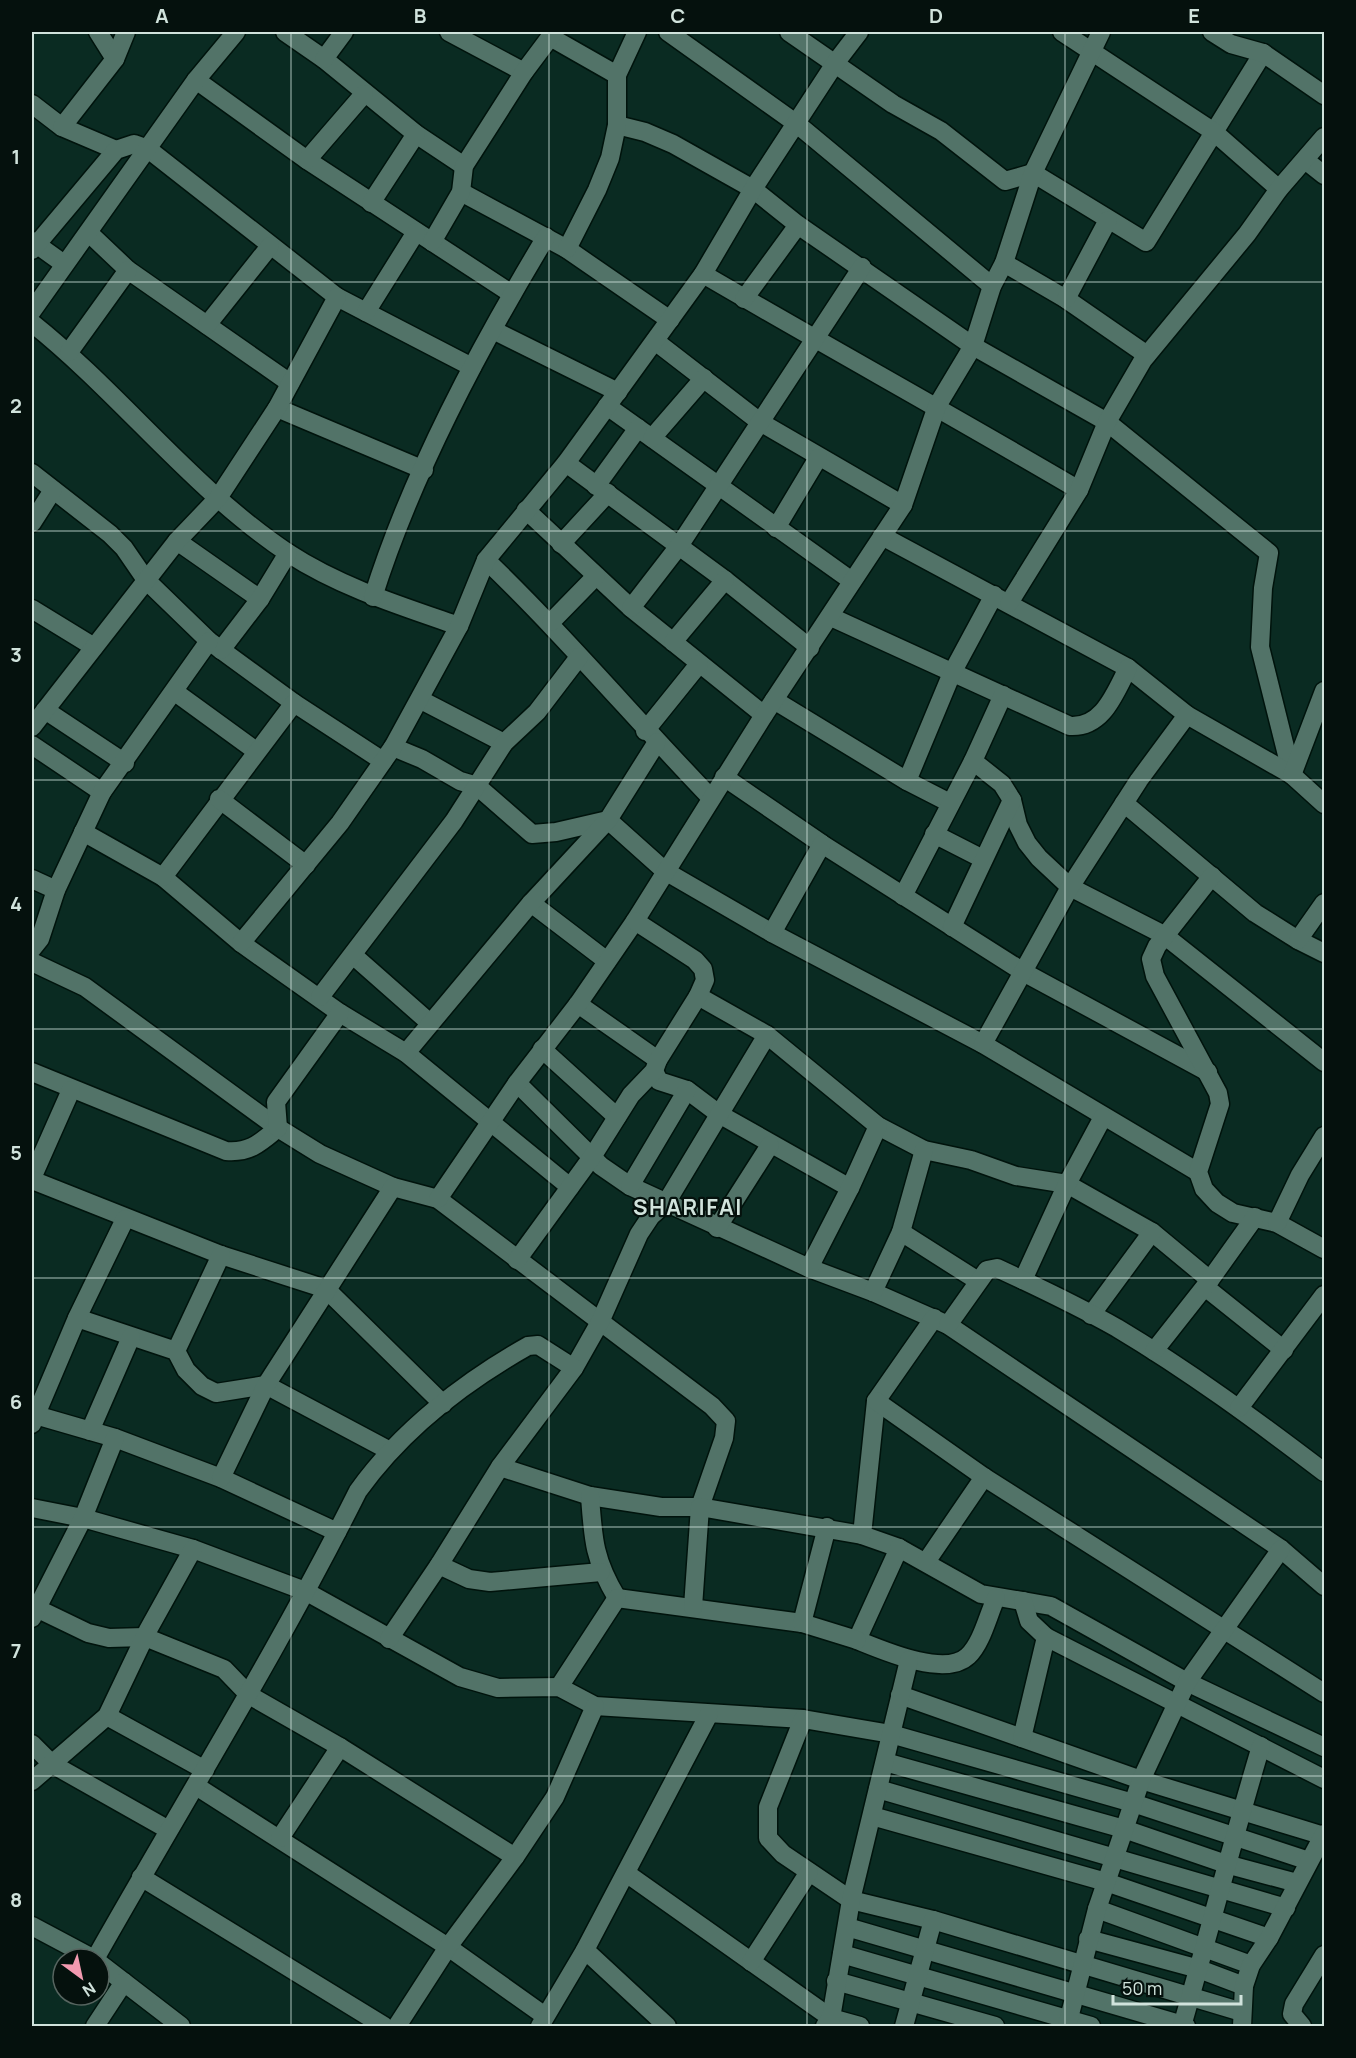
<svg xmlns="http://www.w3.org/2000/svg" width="1356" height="2058" viewBox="0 0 1356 2058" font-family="Manrope,sans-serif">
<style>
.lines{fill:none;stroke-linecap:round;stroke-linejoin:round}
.street-casing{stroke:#00130c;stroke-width:21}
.street{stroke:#527368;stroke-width:18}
.grid{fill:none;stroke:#d1e3dc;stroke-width:1.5;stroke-opacity:0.55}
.labels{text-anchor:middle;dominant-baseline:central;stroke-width:4.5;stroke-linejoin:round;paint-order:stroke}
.district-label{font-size:22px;font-weight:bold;letter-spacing:1.5px;fill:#d1e3dc;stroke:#05110d}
.neatline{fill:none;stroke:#d1e3dc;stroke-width:2}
.grid-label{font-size:20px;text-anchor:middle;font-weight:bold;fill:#d1e3dc}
</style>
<rect width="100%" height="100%" fill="#0a2b22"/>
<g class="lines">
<defs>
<g id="street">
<path d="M98 32 115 59"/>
<path d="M285 32 324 59 416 134 464 166"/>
<path d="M449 32 524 72"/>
<path d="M668 32 797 124 992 286"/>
<path d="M789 32 893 104 941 131 1005 181 1033 173 1146 242 1263 53"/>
<path d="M1062 32 1214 132 1279 189"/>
<path d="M1212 32 1231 44 1263 53 1324 95"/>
<path d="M552 38 617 75"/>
<path d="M324 59 344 32"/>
<path d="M196 80 307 160 512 294"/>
<path d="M32 104 62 127 116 150"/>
<path d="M617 125 645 132 673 144 753 189 798 225 973 346 1107 422 1269 553 1263 588 1260 647 1292 775"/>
<path d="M62 127 115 59 126 32"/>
<path d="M307 160 364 94"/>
<path d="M1305 160 1324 175"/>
<path d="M461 192 567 249 670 320"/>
<path d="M371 203 416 134"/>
<path d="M89 233 128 270 290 383"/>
<path d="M32 241 64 264"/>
<path d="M432 242 461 192 464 166 524 72 554 32"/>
<path d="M567 249 597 190 610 158 617 125V75L637 32"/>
<path d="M32 250 116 150 134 144 148 149 337 297 472 367"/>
<path d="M1004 263 1066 299 1147 355"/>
<path d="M703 274C828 347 955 417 1079 490"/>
<path d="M744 299 798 225"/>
<path d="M1066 299 1108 220"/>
<path d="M32 311 196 80 236 32"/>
<path d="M366 312 416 232"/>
<path d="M32 323C121 394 192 489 288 553 340 587 401 606 459 626"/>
<path d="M207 325 270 246"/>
<path d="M493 330 618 392"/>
<path d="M655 341 760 422 903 505"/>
<path d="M69 352 128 270"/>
<path d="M607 406 852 581"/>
<path d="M277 408 424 470"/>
<path d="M652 438 704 378"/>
<path d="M566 463 725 580 810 648"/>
<path d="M32 473 110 534 124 548 146 580 209 641 294 703 383 761"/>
<path d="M596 486 638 428"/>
<path d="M526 510 631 608 764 715"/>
<path d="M32 523 53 490"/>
<path d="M776 528 818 458"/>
<path d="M882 536 1128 668 1187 715 1292 775 1324 804"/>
<path d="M177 541 260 599"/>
<path d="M561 544 608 493"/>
<path d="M486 560C565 636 635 719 711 798"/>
<path d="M373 597C412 473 479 348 546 237"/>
<path d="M1009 603 1079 490 1107 422 1143 360 1247 234 1279 189 1324 137"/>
<path d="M631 608 679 546 862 267"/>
<path d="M32 609 94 647"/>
<path d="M831 617 1070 726C1103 728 1115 693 1128 668"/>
<path d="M551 622 596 576"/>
<path d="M673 642 725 580"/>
<path d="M221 650 260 599 288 553"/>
<path d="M175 692 256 751"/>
<path d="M421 700 504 743"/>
<path d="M774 700 907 781 950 803"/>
<path d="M294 703 163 877 241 943 340 1013 406 1053 570 1187"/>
<path d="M45 710 125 763"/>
<path d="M32 727 177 541 218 498 277 408 337 297"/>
<path d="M645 731 699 664"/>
<path d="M32 745 102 792"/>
<path d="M393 747 422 759 460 781 477 786 532 834 556 832 608 820"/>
<path d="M973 761 1002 784 1012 800 1018 825 1027 843 1039 858 1070 887 1164 935 1324 1062"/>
<path d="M1292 775 1324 691"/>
<path d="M724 777 822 844 1025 973 1208 1072"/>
<path d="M907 781 952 673 994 595"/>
<path d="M219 799 306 865"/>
<path d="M1124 803 1255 913 1298 940 1324 953"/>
<path d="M608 820 665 871 772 933 983 1044 1198 1172"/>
<path d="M83 832 163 877"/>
<path d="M934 834 983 859"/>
<path d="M1212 876 1157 946 1151 959 1155 976 1218 1093 1220 1104 1198 1172 1204 1189 1217 1203 1233 1213 1277 1223 1324 1249"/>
<path d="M32 879 56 890"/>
<path d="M903 896 973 761 1003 695"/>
<path d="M531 903 607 961"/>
<path d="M952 927 1012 800"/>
<path d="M772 933 822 844"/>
<path d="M1298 940 1324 903"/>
<path d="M241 943 340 823 393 747 459 626 486 560 566 463 703 274 753 189 836 62 859 32"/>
<path d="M32 949 40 939 56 890 102 792 209 641"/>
<path d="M354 956 430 1023"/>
<path d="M32 962 85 987 278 1128 320 1154 393 1187 438 1199 712 1406 726 1421 724 1438 700 1507H661L590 1496 500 1467"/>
<path d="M698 996 767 1035 878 1126 924 1150 971 1160 1016 1176 1067 1184 1152 1232 1210 1280"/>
<path d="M320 997 454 821 504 743 537 712 579 657"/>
<path d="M578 1004 658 1060"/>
<path d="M983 1044 1070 887 1139 780 1187 715"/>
<path d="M542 1049 617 1117"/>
<path d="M406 1053 531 903 608 820 657 742"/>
<path d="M654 1071 659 1081 687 1090 719 1114 850 1188"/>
<path d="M32 1072 226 1151C250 1153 260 1143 278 1128"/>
<path d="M517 1083 601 1166 630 1186 809 1268 873 1292 948 1325 1281 1549 1324 1586"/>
<path d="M278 1128 276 1102 340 1013"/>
<path d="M32 1178 71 1090"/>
<path d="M32 1180 221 1255 326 1289 443 1404"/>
<path d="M630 1186 687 1090"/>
<path d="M438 1199 517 1083 578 1004 635 921 764 715 903 505 937 406 973 346 992 286 1004 263 1033 173 1101 32"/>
<path d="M1277 1223 1300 1175 1324 1136"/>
<path d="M717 1228 770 1145"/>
<path d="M901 1232 978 1281"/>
<path d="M517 1260 592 1157 631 1095 654 1071 658 1060 698 996 705 980 703 969 695 960 635 921"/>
<path d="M809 1268 850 1188 878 1126"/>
<path d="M1023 1280 1067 1184 1103 1117"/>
<path d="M1205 1287 1284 1350"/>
<path d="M873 1292 901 1232 924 1150"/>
<path d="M1091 1315 1152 1232"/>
<path d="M77 1318 176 1351 186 1370 202 1386 216 1393 266 1385 390 1451"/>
<path d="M934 1318 876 1401 862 1535 899 1548 981 1594 1051 1606 1187 1682 1324 1747"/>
<path d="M948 1325 987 1270 997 1268C1038 1287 1078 1306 1117 1328 1189 1371 1257 1421 1324 1472"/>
<path d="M176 1351 221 1255"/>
<path d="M1154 1351 1210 1280 1255 1217"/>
<path d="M876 1401 984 1477 1324 1693"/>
<path d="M1239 1408 1324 1295"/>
<path d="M32 1414 115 1438 221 1478 337 1532"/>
<path d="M32 1424 77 1318 125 1219"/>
<path d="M90 1431 131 1337"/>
<path d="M221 1478 266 1385 393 1187"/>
<path d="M590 1496C593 1539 594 1560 617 1598"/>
<path d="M32 1508 83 1518 193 1549 305 1591 460 1677 498 1688 559 1687 595 1706 803 1719 891 1734 1133 1803 1309 1861"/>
<path d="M899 1548 857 1640C882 1650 945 1678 968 1656 982 1643 988 1615 996 1598"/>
<path d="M926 1562 984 1477"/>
<path d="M439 1565 469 1579 490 1582 601 1572"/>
<path d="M617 1598 802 1623 857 1640"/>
<path d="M1023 1601 1029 1621 1046 1637"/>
<path d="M32 1606 88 1633 109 1638 145 1637 224 1669 249 1695 340 1747 515 1857"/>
<path d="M693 1607 700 1507 862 1535"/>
<path d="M32 1618 83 1518 115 1438"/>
<path d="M802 1623 827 1527"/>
<path d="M389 1639 439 1565 500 1467 574 1368 600 1322 639 1234 651 1216 666 1203 767 1035"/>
<path d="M559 1687 617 1598"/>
<path d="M900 1695 1141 1780 1324 1836"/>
<path d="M107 1716 205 1770"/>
<path d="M803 1719 768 1807V1838L783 1854 851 1900 933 1920 1242 2012"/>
<path d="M1022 1738 1046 1637 1324 1779"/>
<path d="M32 1744 52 1764 167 1829"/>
<path d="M885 1762 1124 1829 1226 1864 1297 1883"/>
<path d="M32 1781 107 1716 148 1630 193 1549"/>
<path d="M196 1786 448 1947 545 2016"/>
<path d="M878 1789 1286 1908"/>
<path d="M872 1816 1106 1882 1269 1938"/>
<path d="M280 1838 340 1747"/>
<path d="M626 1873 831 2018 860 2026"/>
<path d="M141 1877 384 2026"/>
<path d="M1097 1909 1251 1965"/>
<path d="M32 1926 94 1959"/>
<path d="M847 1927 1186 2026"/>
<path d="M1088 1939 1199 1969 1244 1986"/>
<path d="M585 1950 667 2026"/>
<path d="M842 1954 1091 2026"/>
<path d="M95 1959C183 1803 278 1651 358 1491 401 1431 464 1382 528 1346L538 1345 574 1368"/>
<path d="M751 1962 809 1872"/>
<path d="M99 1963 181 2026"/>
<path d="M836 1981 995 2026"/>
<path d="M95 2026 124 1982"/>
<path d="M397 2026 448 1947 515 1857 555 1797 595 1706"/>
<path d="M540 2026 585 1950 709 1714"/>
<path d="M825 2026 831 2018 851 1900 909 1660"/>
<path d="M904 2026 933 1920"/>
<path d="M1067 2026 1097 1909 1141 1780 1187 1682 1281 1549"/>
<path d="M1182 2026C1209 1933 1233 1839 1261 1746"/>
<path d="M1242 2026 1244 1986 1251 1965 1269 1938 1324 1834"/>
<path d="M1302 2026 1292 2014 1294 2004 1324 1955"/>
</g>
</defs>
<!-- street casing -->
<use href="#street" class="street-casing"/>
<!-- street -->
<use href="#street" class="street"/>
</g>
<!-- grid -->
<path class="grid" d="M291 32V2026M549 32V2026M807 32V2026M1065 32V2026M32 282H1324M32 531H1324M32 780H1324M32 1029H1324M32 1278H1324M32 1527H1324M32 1776H1324"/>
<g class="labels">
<!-- district labels -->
<g class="district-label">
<text x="688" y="1207">SHARIFAI</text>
</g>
</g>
<!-- border -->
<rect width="1356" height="2058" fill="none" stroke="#05110d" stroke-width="66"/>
<!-- north arrow -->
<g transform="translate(81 1977) rotate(147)"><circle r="28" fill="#05110d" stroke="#576560" stroke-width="1.5"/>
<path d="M0-4.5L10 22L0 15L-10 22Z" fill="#f29ab0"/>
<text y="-9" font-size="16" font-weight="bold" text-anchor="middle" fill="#d1e3dc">N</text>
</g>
<!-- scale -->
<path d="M1113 1995v9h128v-9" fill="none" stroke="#d1e3dc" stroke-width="3"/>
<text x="1122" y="1995" font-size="18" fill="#d1e3dc" stroke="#05110d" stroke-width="4.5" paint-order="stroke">50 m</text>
<rect x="33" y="33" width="1290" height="1992" class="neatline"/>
<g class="grid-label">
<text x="162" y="23">A</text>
<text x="420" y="23">B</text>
<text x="678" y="23">C</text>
<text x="936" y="23">D</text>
<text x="1194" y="23">E</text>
<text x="16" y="164">1</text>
<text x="16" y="413">2</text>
<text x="16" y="662">3</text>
<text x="16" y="911">4</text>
<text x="16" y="1160">5</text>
<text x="16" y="1409">6</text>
<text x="16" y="1658">7</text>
<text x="16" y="1907">8</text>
</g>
</svg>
